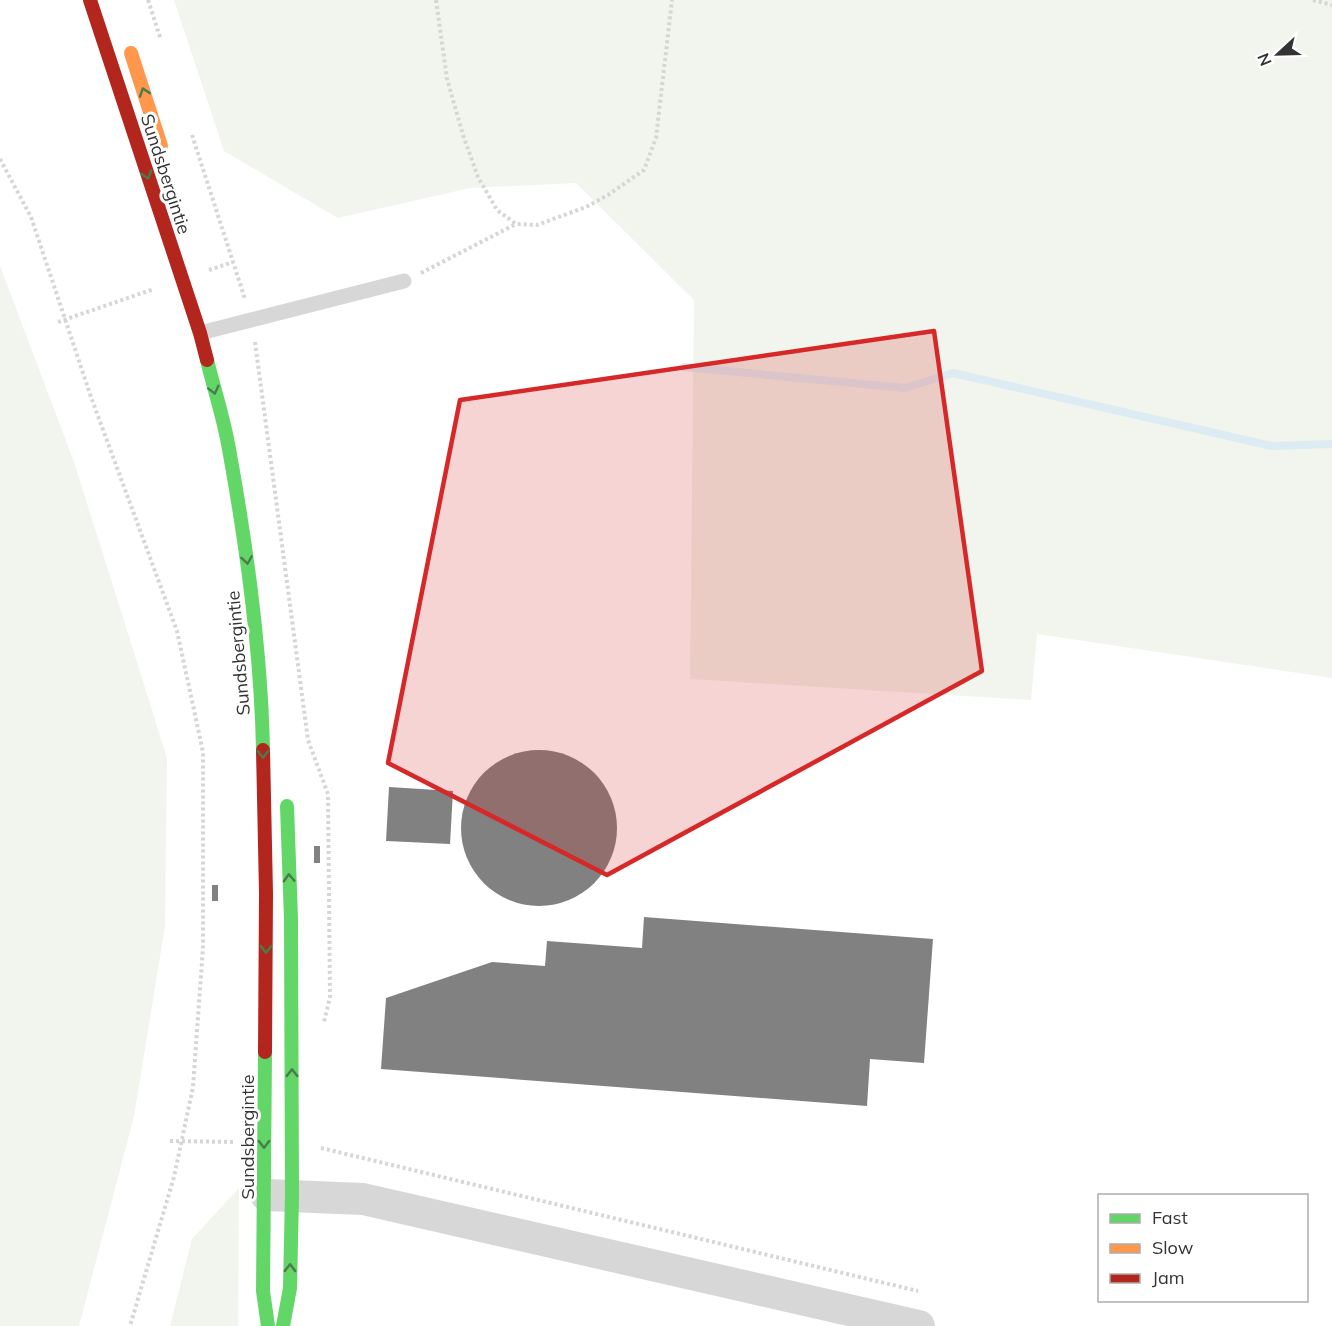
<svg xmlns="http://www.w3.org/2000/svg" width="1332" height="1326" viewBox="0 0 1332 1326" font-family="Mulish,sans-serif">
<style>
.green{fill:#f1f5ed}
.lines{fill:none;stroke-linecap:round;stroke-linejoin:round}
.stream{stroke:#ddebf3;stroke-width:8}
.building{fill:#818181}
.path{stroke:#d6d6d6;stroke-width:4;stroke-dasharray:3 3;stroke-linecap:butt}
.lane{stroke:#d7d7d7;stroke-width:15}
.street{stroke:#d7d7d7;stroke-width:32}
.fast{stroke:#63d668;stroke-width:14}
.slow{stroke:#ff974d;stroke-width:14}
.jam{stroke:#b3261e;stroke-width:14}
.oneway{stroke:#497c4b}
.marked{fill:#d62828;fill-opacity:0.2;stroke:#d62828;stroke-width:4.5;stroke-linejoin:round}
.labels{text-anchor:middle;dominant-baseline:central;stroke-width:6;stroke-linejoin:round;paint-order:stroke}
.street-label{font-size:18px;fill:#333;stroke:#fff}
</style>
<rect width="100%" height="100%" fill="#fff"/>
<!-- green -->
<g class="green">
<path d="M174 0H1332V678L1037 634 1031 700 690 679 694 300 576 183 470 188 338 218 224 151Z"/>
<path d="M0 266 74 462 167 758 165 926 134 1116 79 1326H0Z"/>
<path d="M239 1188 238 1326H170L192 1239Z"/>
</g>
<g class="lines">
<!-- stream -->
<path class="stream" d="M684 367 905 388 953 373 1272 446 1332 444"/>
</g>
<!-- building -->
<g class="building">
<circle cx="539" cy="828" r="78"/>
<path d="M389 787 453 791 450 844 386 841Z"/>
<rect x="314" y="846" width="6" height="17"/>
<rect x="212" y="885" width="6" height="16"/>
<path d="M644 917 933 939 924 1063 870 1059 867 1106 381 1069 386 998 492 962 545 966 547 941 642 948Z"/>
</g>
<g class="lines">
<!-- path -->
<g class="path">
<path d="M148 0 161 40"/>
<path d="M436 0 447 79 463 135 478 177 497 210 516 224 537 225 586 207 608 195 644 170 656 138 672 0"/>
<path d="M1313 0 1332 5"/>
<path d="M192 135 245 299"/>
<path d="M0 159 31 217 91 397 177 631 203 752V947L193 1087 174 1177 130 1326"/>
<path d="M209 270 233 262"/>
<path d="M421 273 516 224"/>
<path d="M58 322 154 289"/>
<path d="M255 342 308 740 328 794 330 997 324 1022"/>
<path d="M170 1141 235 1142"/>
<path d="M321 1148 918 1291"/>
</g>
<!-- lane -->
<path class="lane" d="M200 333 404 281"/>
<!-- street -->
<path class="street" d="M266 1195 363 1199 919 1326"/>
<!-- fast -->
<g class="fast">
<path d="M207 360C214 389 224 419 229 449 247 548 261 649 263 750"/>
<path d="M265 1052 263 1291 268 1326"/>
<path d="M283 1326 290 1288 292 1195 291 919 287 806"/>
</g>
<!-- slow -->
<path class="slow" d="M131 53 161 146"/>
<!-- jam -->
<g class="jam">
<path d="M90 0 200 333 207 360"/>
<path d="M263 750 266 893 265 1052"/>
</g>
</g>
<!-- one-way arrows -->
<defs><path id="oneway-chevron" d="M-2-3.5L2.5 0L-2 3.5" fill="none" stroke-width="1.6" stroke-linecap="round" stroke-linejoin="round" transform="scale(1.5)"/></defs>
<g class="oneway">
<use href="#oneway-chevron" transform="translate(144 92) rotate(-109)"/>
<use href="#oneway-chevron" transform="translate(147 175) rotate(72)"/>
<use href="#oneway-chevron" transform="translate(214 390) rotate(76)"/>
<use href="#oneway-chevron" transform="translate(247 560) rotate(81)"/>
<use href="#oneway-chevron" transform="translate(263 754) rotate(89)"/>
<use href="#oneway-chevron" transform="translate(289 878) rotate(-92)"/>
<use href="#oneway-chevron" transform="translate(266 949) rotate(90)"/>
<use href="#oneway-chevron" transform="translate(292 1073) rotate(-90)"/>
<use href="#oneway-chevron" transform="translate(264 1144) rotate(90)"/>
<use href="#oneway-chevron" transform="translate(290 1268) rotate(-89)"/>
</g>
<!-- marked area -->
<path class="marked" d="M934 331 982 671 607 875 388 763 460 400Z"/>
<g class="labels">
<!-- street labels -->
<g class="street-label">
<text transform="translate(166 174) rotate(72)">Sundsbergintie</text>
<text transform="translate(238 653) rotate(-95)">Sundsbergintie</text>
<text transform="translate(247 1137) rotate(-90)">Sundsbergintie</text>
</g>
</g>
<!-- legend -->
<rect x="1098" y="1194" width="210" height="108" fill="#ffffff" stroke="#adadad" stroke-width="1.5"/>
<rect x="1110" y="1214" width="30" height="9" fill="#63d668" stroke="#adadad" stroke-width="1.5"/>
<text x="1152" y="1224" font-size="18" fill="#333333">Fast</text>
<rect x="1110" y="1244" width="30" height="9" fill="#ff974d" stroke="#adadad" stroke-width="1.5"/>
<text x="1152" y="1254" font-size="18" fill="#333333">Slow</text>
<rect x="1110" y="1274" width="30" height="9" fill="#b3261e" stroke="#adadad" stroke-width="1.5"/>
<text x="1152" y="1284" font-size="18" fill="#333333">Jam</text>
<!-- north arrow -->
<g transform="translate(1278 54) rotate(248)" stroke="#ffffff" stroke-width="4.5" paint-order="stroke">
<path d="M0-4.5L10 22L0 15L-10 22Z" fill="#333333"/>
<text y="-9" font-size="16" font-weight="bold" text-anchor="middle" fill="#333333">N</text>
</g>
</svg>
